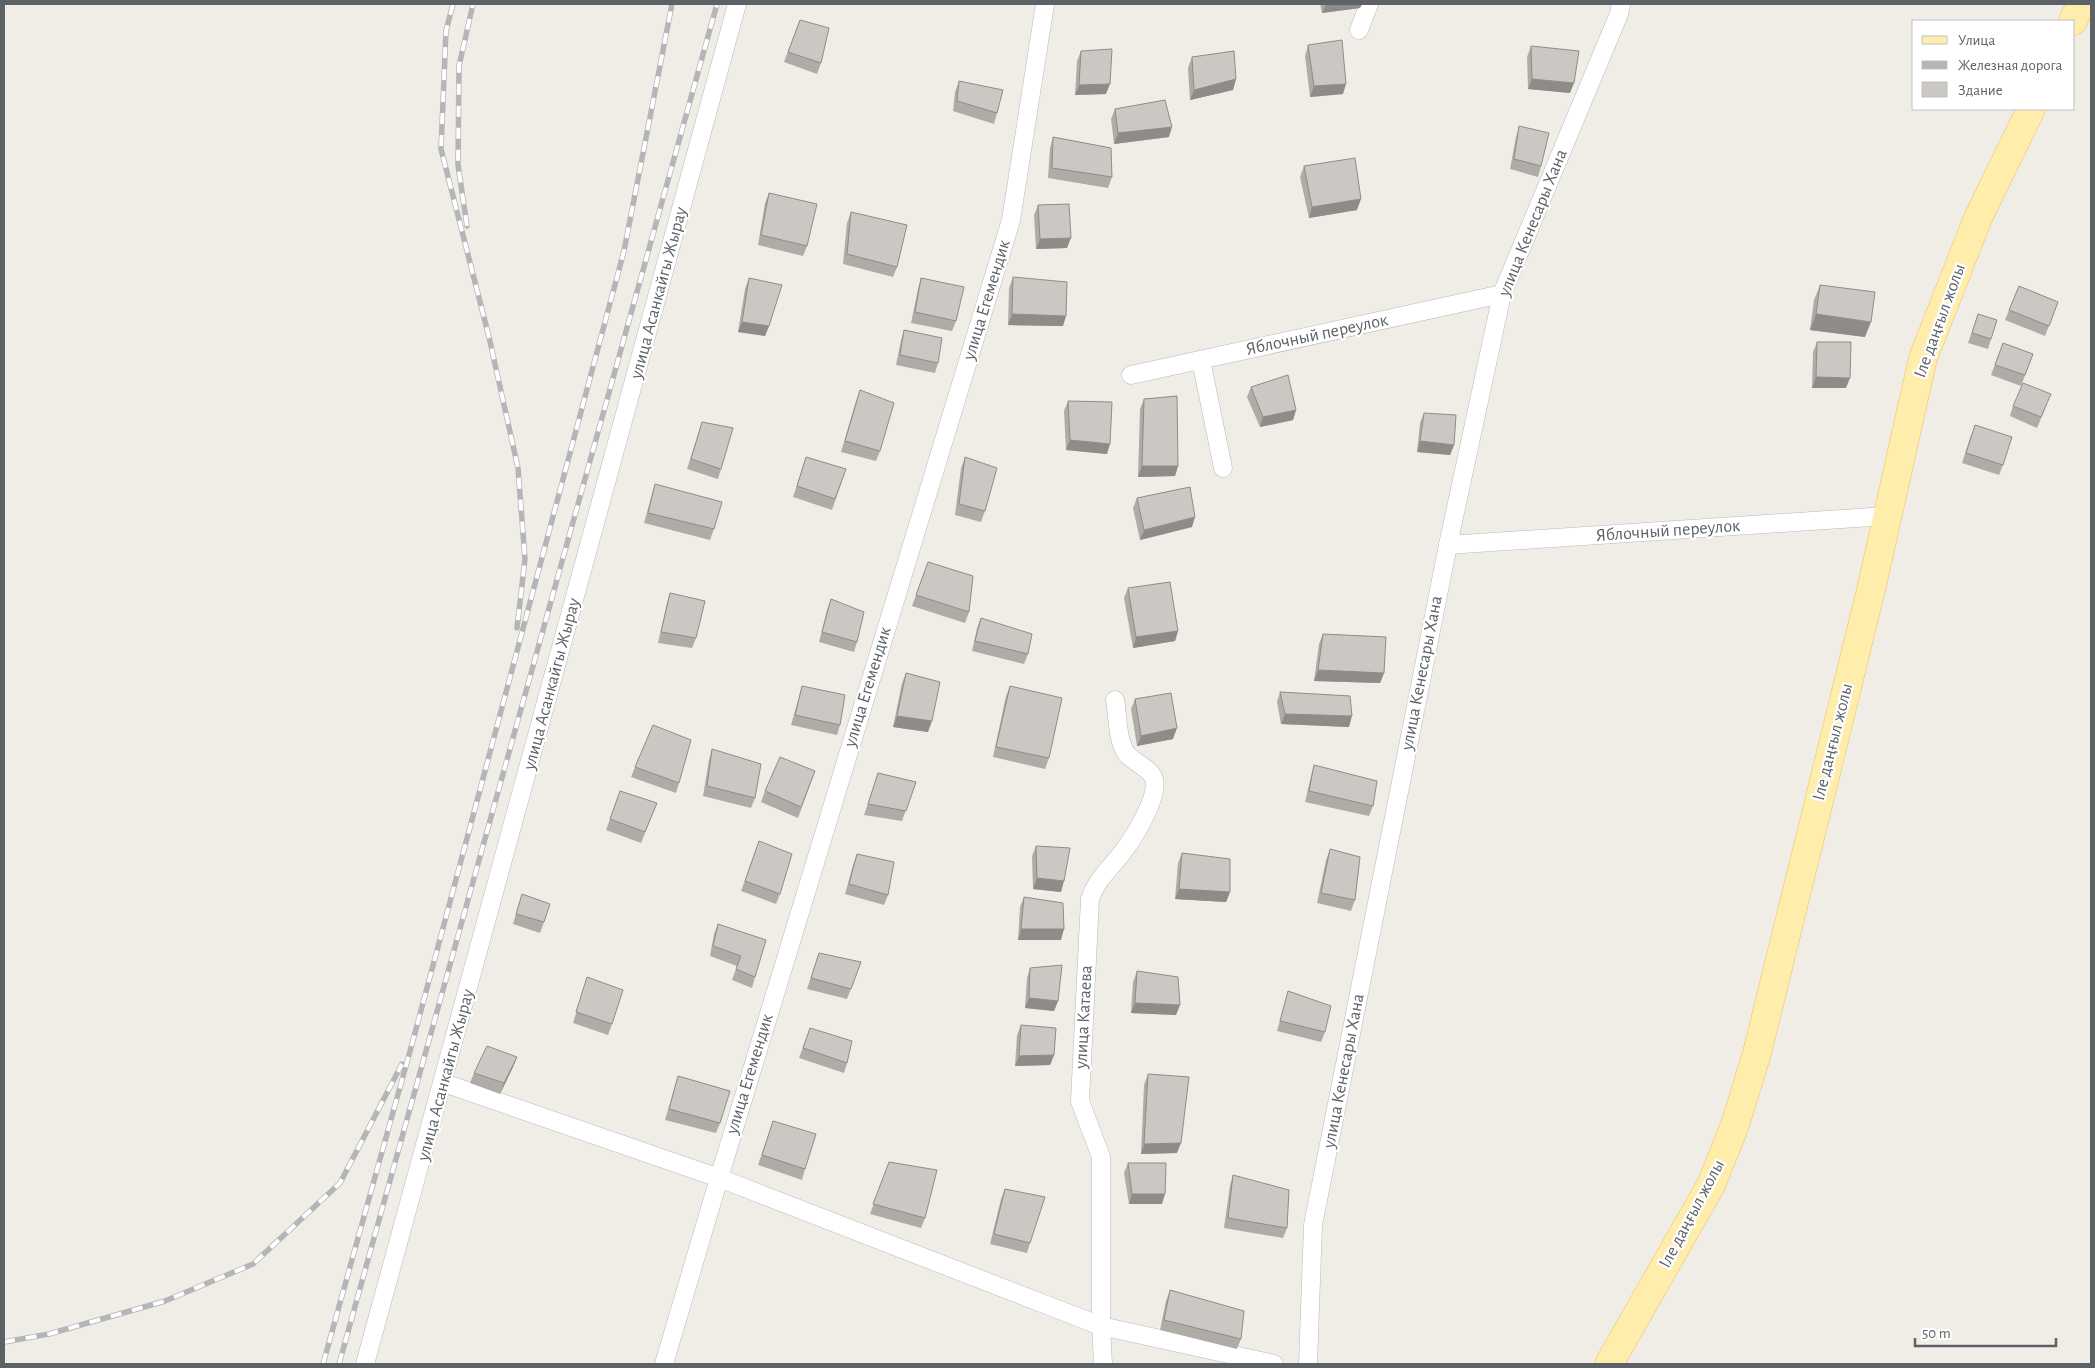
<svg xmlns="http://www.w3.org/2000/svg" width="2095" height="1368" viewBox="0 0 2095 1368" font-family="'Alegreya Sans',sans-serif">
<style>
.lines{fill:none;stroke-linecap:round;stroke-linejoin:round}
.minor-casing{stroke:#b6b9bc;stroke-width:19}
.primary-casing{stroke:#f1bf5d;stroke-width:29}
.minor{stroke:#fff;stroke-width:18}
.primary{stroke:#ffedac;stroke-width:28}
.rail-casing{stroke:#b4b5b6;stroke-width:5.5}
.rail{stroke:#fff;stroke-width:4;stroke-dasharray:11;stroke-linecap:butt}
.wall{fill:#afaca8}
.shaded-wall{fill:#8e8c88}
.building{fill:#cbc8c3;stroke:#8e8c88}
.labels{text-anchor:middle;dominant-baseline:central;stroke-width:4.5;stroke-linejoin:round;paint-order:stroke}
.street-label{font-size:18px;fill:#5d6266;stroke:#fff}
</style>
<rect width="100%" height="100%" fill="#f0ede6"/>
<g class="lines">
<defs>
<g id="minor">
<path d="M1359 30 1369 4"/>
<path d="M1201 360 1223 468"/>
<path d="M1131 375 1502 294"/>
<path d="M1448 545 1887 516"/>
<path d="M444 1083 719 1178 1101 1326 1274 1364"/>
<path d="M365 1364 737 4"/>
<path d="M664 1364 719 1178 1011 220 1045 4"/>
<path d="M1103 1364 1101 1326V1157L1080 1101 1090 899C1097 878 1113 866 1125 849 1136 834 1159 796 1154 779 1150 767 1133 763 1126 753 1117 739 1118 717 1115 700"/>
<path d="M1308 1364 1313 1225 1448 545 1502 294 1619 14 1621 4"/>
</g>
<g id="primary">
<path d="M2073 21 2081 4"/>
<path d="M1609 1364 1711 1185 1735 1125 1757 1053 1870 594 1923 358 1978 218 2031 109"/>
</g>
</defs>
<!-- minor casing -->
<use href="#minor" class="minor-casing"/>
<!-- primary casing -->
<use href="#primary" class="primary-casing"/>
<!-- minor -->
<use href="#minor" class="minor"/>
<!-- primary -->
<use href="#primary" class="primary"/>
<defs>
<g id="rail">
<path d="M453 4 446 31 441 149 489 337 518 468 525 559 517 628"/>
<path d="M467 226 458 165 459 66 473 4"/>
<path d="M4 1342 49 1334 165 1301 253 1264 340 1183 402 1064"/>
<path d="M323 1364 412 1044 624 251 672 4"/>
<path d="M339 1364 717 4"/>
</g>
</defs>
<!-- rail casing -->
<use href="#rail" class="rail-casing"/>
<!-- rail -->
<use href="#rail" class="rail"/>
</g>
<!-- wall -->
<g class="wall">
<path d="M1320 4H1362L1360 8 1322 13Z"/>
<path d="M800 20 821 63 817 74 784 62Z"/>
<path d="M1308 45 1343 94 1310 97 1305 56Z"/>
<path d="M1531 46 1570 93 1528 89 1527 57Z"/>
<path d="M1081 51 1106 94 1075 95 1077 61Z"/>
<path d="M1192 57 1236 79 1233 90 1190 100 1188 68Z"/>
<path d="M959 81 997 113 994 124 953 111 955 92Z"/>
<path d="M1115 109 1169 137 1114 144 1111 119Z"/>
<path d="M1519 126 1541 166 1538 177 1510 169 1516 137Z"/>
<path d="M1053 137 1112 177 1108 188 1048 178 1050 148Z"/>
<path d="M1304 166 1357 210 1309 218 1300 177Z"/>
<path d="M769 193 807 246 803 256 758 245 765 203Z"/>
<path d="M1038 205 1067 248 1036 249 1034 215Z"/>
<path d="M851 212 897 267 893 277 843 264 847 223Z"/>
<path d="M1013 277 1063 326 1008 325 1009 288Z"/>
<path d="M749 278 769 326 765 336 738 332 745 289Z"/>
<path d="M921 278 956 321 952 331 911 323 918 289Z"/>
<path d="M1820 285 1865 337 1810 330 1814 300Z"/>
<path d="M2019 286 2058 302 2045 336 2005 320Z"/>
<path d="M1978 314 1991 339 1988 349 1968 343Z"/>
<path d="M904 330 938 363 935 373 896 365 901 340Z"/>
<path d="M1817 342 1846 388H1812L1813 352Z"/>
<path d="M2003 343 2033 354 2021 386 1991 375Z"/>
<path d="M1251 387 1296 410 1293 420 1260 427 1247 397Z"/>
<path d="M860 390 880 451 876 461 841 452 856 401Z"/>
<path d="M1144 399 1178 466 1175 476 1138 477 1140 409Z"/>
<path d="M1068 401 1107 454 1066 450 1064 411Z"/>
<path d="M2047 404 2037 428 2010 416 2013 406Z"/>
<path d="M1424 413 1454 445 1450 455 1417 452 1420 423Z"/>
<path d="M702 422 721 469 718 479 687 469Z"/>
<path d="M1971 435 2003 465 1999 475 1962 463Z"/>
<path d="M806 457 846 469 832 510 793 497Z"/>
<path d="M965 457 985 511 981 522 955 515 961 468Z"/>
<path d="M655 484 714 529 710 540 644 523 652 494Z"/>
<path d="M1137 498 1192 527 1140 540 1133 508Z"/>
<path d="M928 562 969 612 965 623 912 606Z"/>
<path d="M1128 588 1178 631 1175 641 1133 648 1124 598Z"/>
<path d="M670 593 696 638 692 648 658 643 667 603Z"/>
<path d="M831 599 857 642 854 652 819 642 827 610Z"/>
<path d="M981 618 1028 654 1024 664 972 651 977 628Z"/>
<path d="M1323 634 1384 673 1380 683 1314 681 1319 644Z"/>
<path d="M906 673 928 732 893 727 902 683Z"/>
<path d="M802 686 840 725 837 735 791 725 799 697Z"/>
<path d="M1010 686 1049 758 1045 769 993 757 1006 696Z"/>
<path d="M1280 692 1349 727 1281 724 1277 702Z"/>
<path d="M1135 699 1173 739 1137 746 1131 709Z"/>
<path d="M712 749 755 798 751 808 703 796 709 760Z"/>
<path d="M1314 765 1373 806 1369 816 1305 802 1311 776Z"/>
<path d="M635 767 679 783 676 793 631 777Z"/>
<path d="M815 771 798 818 761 802 765 791Z"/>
<path d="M878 773 916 782 902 821 864 815Z"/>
<path d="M620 791 657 803 641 843 606 830Z"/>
<path d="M759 841 780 894 776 904 741 891Z"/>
<path d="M1036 846 1061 892 1033 889 1032 856Z"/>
<path d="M1330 849 1355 900 1351 911 1317 903 1326 860Z"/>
<path d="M1182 853 1230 892 1226 902 1175 899 1178 863Z"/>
<path d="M857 854 888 895 884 905 845 894 853 865Z"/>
<path d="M522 894 544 922 540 933 513 924Z"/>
<path d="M1024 897 1061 940H1018L1020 907Z"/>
<path d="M718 924 755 977 752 988 732 980 737 966 710 956 714 934Z"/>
<path d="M819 953 861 962 847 999 807 989Z"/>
<path d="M1030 968 1058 1001 1054 1011 1025 1008 1027 978Z"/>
<path d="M1137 971 1176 1015 1131 1013 1133 982Z"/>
<path d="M587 977 612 1024 608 1035 573 1023Z"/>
<path d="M1288 991 1325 1032 1321 1042 1277 1031 1285 1002Z"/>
<path d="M1021 1025 1054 1055 1050 1065 1015 1066 1017 1035Z"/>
<path d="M810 1028 847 1063 844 1073 799 1058Z"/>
<path d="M517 1057 513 1067 500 1094 470 1083 474 1073Z"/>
<path d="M1148 1074 1177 1153 1141 1154 1144 1085Z"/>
<path d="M678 1076 720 1123 716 1133 665 1120Z"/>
<path d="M773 1121 805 1169 802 1180 758 1165Z"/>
<path d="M889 1162 925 1218 921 1228 870 1214Z"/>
<path d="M1128 1163 1162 1204H1129L1124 1173Z"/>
<path d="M1233 1175 1287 1228 1283 1238 1224 1228 1230 1185Z"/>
<path d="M1005 1189 1030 1243 1027 1253 990 1244 1001 1199Z"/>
<path d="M1170 1290 1241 1339 1237 1349 1160 1330 1166 1301Z"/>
</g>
<!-- shaded-wall -->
<g class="shaded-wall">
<path d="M1326 4H1362L1360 8 1322 13Z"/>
<path d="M1236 79 1233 90 1190 100 1194 90Z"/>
<path d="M1532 79 1574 83 1570 93 1528 89Z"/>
<path d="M1110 84 1106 94 1075 95 1079 85Z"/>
<path d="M1346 84 1343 94 1310 97 1314 86Z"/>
<path d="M1172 127 1169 137 1114 144 1118 133Z"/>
<path d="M1361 199 1357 210 1309 218 1312 207Z"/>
<path d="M1071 238 1067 248 1036 249 1040 239Z"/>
<path d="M1012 314 1066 316 1063 326 1008 325Z"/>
<path d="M1816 314 1871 322 1865 337 1810 330Z"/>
<path d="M742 322 769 326 765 336 738 332Z"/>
<path d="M1816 377 1850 378 1846 388H1812Z"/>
<path d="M1296 410 1293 420 1260 427 1263 417Z"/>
<path d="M1070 440 1110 444 1107 454 1066 450Z"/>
<path d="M1420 441 1454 445 1450 455 1417 452Z"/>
<path d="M1142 466H1178L1175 476 1138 477Z"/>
<path d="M1195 517 1192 527 1140 540 1144 530Z"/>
<path d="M1178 631 1175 641 1133 648 1136 637Z"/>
<path d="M1318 670 1384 673 1380 683 1314 681Z"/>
<path d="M1285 714 1352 716 1349 727 1281 724Z"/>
<path d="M897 716 932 721 928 732 893 727Z"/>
<path d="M1177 728 1173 739 1137 746 1141 736Z"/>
<path d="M1037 878 1064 881 1061 892 1033 889Z"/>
<path d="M1179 889 1230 892 1226 902 1175 899Z"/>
<path d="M1021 929H1064L1061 940H1018Z"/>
<path d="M1029 998 1058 1001 1054 1011 1025 1008Z"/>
<path d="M1135 1003 1180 1005 1176 1015 1131 1013Z"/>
<path d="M1054 1055 1050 1065 1015 1066 1019 1056Z"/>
<path d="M517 1057 513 1067 500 1094 504 1083Z"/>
<path d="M1181 1143 1177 1153 1141 1154 1144 1144Z"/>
<path d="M1132 1194H1165L1162 1204H1129Z"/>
</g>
<!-- building -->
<g class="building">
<path d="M800 20 829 28 821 63 788 52Z"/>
<path d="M1342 40 1346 84 1314 86 1308 45Z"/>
<path d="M1531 46 1579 51 1574 83 1532 79Z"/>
<path d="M1112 49 1110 84 1079 85 1081 51Z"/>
<path d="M1234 51 1236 79 1194 90 1192 57Z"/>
<path d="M959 81 1003 90 997 113 957 101Z"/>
<path d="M1165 100 1172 127 1118 133 1115 109Z"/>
<path d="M1519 126 1549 133 1541 166 1514 159Z"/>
<path d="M1053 137 1111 148 1112 177 1052 168Z"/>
<path d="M1355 158 1361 199 1312 207 1304 166Z"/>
<path d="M769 193 817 204 807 246 761 235Z"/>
<path d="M1069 204 1071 238 1040 239 1038 205Z"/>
<path d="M851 212 907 225 897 267 847 254Z"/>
<path d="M1013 277 1067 282 1066 316 1012 314Z"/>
<path d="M749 278 782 285 769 326 742 322Z"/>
<path d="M921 278 964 287 956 321 915 312Z"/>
<path d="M1820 285 1875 292 1871 322 1816 314Z"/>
<path d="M2019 286 2058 302 2049 326 2009 310Z"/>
<path d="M1978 314 1997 320 1991 339 1972 333Z"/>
<path d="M904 330 942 338 938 363 900 355Z"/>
<path d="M1817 342H1851L1850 378 1816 377Z"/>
<path d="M2003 343 2033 354 2025 375 1995 365Z"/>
<path d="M1288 375 1296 410 1263 417 1251 387Z"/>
<path d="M2023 383 2051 394 2041 417 2013 406Z"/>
<path d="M860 390 894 403 880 451 845 441Z"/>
<path d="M1177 396 1178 466H1142L1144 399Z"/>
<path d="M1068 401 1112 402 1110 444 1070 440Z"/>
<path d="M1424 413 1456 415 1454 445 1420 441Z"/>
<path d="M702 422 733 428 721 469 691 459Z"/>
<path d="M1975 425 2012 437 2003 465 1966 453Z"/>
<path d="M806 457 846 469 835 499 797 486Z"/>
<path d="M965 457 997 468 985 511 959 504Z"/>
<path d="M655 484 722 502 714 529 648 513Z"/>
<path d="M1190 487 1195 517 1144 530 1137 498Z"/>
<path d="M928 562 973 576 969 612 916 595Z"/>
<path d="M1170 582 1178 631 1136 637 1128 588Z"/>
<path d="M670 593 705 601 696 638 661 632Z"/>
<path d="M831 599 864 612 857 642 822 632Z"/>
<path d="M981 618 1032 634 1028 654 975 641Z"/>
<path d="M1323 634 1386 637 1384 673 1318 670Z"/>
<path d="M906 673 940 682 932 721 897 716Z"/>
<path d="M802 686 845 695 840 725 795 715Z"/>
<path d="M1010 686 1062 698 1049 758 996 747Z"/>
<path d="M1280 692 1350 696 1352 716 1285 714Z"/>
<path d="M1171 693 1177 728 1141 736 1135 699Z"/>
<path d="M653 725 691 740 679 783 635 767Z"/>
<path d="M712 749 761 764 755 798 707 786Z"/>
<path d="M780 757 815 771 801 807 765 791Z"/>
<path d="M1314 765 1377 781 1373 806 1309 791Z"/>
<path d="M878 773 916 782 906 811 868 804Z"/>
<path d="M620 791 657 803 645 832 610 819Z"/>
<path d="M759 841 792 854 780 894 745 881Z"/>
<path d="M1036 846 1070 848 1064 881 1037 878Z"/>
<path d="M1330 849 1360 857 1355 900 1321 893Z"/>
<path d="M1182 853 1230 859V892L1179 889Z"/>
<path d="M857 854 894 862 888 895 849 884Z"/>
<path d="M522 894 550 904 544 922 516 914Z"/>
<path d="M1024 897 1063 903 1064 929H1021Z"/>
<path d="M718 924 766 940 755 977 736 969 741 956 713 946Z"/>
<path d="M819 953 861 962 851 989 811 978Z"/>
<path d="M1062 965 1058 1001 1029 998 1030 968Z"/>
<path d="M1137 971 1178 977 1180 1005 1135 1003Z"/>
<path d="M587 977 623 990 612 1024 576 1012Z"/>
<path d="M1288 991 1331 1006 1325 1032 1280 1021Z"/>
<path d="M1021 1025 1056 1028 1054 1055 1019 1056Z"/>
<path d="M810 1028 852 1041 847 1063 803 1048Z"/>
<path d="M487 1046 517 1057 504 1083 474 1073Z"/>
<path d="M1148 1074 1189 1077 1181 1143 1144 1144Z"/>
<path d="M678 1076 730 1091 720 1123 669 1109Z"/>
<path d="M773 1121 816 1134 805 1169 762 1155Z"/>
<path d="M889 1162 937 1170 925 1218 873 1204Z"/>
<path d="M1128 1163H1166L1165 1194H1132Z"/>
<path d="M1233 1175 1289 1190 1287 1228 1228 1218Z"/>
<path d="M1005 1189 1045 1197 1030 1243 994 1234Z"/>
<path d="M1170 1290 1244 1311 1241 1339 1164 1320Z"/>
</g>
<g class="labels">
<!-- street labels -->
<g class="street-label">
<text transform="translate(1533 223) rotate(-68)">улица Кенесары Хана</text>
<text transform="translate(659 293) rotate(-75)">улица Асанкайгы Жырау</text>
<text transform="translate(987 300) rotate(-73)">улица Егемендик</text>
<text transform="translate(1940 321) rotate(-70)">Іле даңғыл жолы</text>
<text transform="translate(1317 335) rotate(-12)">Яблочный переулок</text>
<text transform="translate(1668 531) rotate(-4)">Яблочный переулок</text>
<text transform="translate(1422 673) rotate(-79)">улица Кенесары Хана</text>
<text transform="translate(552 684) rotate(-75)">улица Асанкайгы Жырау</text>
<text transform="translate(868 687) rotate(-73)">улица Егемендик</text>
<text transform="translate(1833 742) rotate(-76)">Іле даңғыл жолы</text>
<text transform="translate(1084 1017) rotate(-87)">улица Катаева</text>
<text transform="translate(1344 1071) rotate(-79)">улица Кенесары Хана</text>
<text transform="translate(750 1074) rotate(-73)">улица Егемендик</text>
<text transform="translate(446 1075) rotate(-75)">улица Асанкайгы Жырау</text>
<text transform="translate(1692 1214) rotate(-62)">Іле даңғыл жолы</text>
</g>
</g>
<!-- border -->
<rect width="2095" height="1368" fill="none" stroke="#5d6266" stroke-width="10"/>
<!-- legend -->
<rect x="1912" y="20" width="162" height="90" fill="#ffffff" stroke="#bec0c2"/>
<rect x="1922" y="36" width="25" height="8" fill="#ffedac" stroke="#bec0c2"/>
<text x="1958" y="45" font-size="15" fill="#5d6266">Улица</text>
<rect x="1922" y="61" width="25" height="8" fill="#b4b5b6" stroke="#bec0c2"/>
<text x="1958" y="70" font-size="15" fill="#5d6266">Железная дорога</text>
<rect x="1922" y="82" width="25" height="15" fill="#cbc8c3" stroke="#bec0c2"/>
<text x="1958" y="95" font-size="15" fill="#5d6266">Здание</text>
<!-- scale -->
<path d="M1915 1338v8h141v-8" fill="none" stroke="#5d6266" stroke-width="2.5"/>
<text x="1922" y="1338" font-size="15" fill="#5d6266" stroke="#ffffff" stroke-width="4" paint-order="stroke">50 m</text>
</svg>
